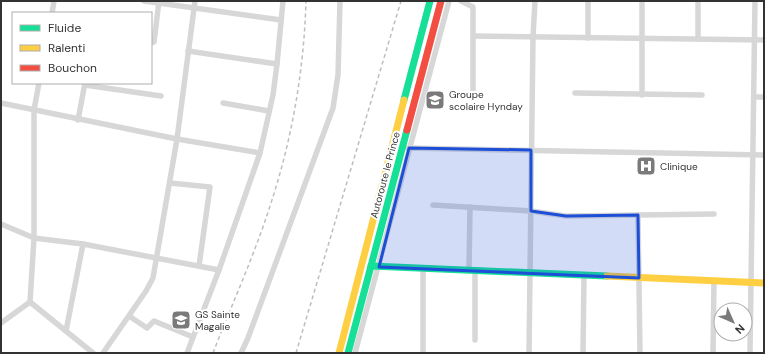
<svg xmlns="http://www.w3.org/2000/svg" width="765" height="354" viewBox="0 0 765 354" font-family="'DM Sans',sans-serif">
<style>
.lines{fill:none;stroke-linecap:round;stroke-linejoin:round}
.street{stroke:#d7d7d7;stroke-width:5.5}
.fast{stroke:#16e098;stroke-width:7}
.slow{stroke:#ffcf43;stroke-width:7}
.jam{stroke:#f24e42;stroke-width:7}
.rail{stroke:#bebebe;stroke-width:1.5;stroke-dasharray:4 3;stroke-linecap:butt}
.marked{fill:#1d4ed8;fill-opacity:0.2;stroke:#1d4ed8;stroke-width:3;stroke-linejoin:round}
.labels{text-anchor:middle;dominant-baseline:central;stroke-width:4;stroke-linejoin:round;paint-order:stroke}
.poi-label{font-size:10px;fill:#333;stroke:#fff;text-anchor:start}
.street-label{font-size:10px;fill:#333;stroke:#fff}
</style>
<rect width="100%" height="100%" fill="#fff"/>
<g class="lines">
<!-- street -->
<g class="street">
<path d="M144 1 281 20"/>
<path d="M461 1 473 7V99"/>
<path d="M642 1V95"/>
<path d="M52 13 54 1"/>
<path d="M474 36 764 40"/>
<path d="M588 38V1"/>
<path d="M698 39V1"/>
<path d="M151 43 154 42 159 1"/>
<path d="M188 51 277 64"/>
<path d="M85 85 161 96"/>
<path d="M575 93 702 95"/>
<path d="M754 97H764"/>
<path d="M1 103 177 139 260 153"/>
<path d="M223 103 269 111"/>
<path d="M78 120 85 83"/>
<path d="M407 148 764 155"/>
<path d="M170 183 210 187 199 266"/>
<path d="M433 205 531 211 566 216 714 214"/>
<path d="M638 215 640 353"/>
<path d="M1 224 34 238 83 244 219 270"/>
<path d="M469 270 470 207"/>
<path d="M475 270V340"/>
<path d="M30 302 93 353"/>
<path d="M129 316 147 328 154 321 193 337"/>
<path d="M1 323 30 302 34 238V110L39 83"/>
<path d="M66 331 83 244"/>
<path d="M103 353 146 291 153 278 177 139 195 1"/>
<path d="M187 353 219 270 260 153 273 95 277 64 283 1"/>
<path d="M241 353 248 338 333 108 338 75 340 1"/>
<path d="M355 353 449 1"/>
<path d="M423 353V268"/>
<path d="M529 353 533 37 535 1"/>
<path d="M583 353 584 276"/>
<path d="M713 353 714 281"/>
<path d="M750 353 755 1"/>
</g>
<!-- fast -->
<g class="fast">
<path d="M404 100 430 1"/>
<path d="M371 266 607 276"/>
<path d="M348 353 407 130"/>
</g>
<!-- slow -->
<g class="slow">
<path d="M607 276 764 283"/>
<path d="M339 353 404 100"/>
</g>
<!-- jam -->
<path class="jam" d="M407 130 441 1"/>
<!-- rail -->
<g class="rail">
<path d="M213 353C232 304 254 256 270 206 292 140 304 70 306 1"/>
<path d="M296 353 401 1"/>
</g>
</g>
<!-- marked area -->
<path class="marked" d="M409 148 531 150V211L566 216 638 215 639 278 379 267Z"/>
<!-- icons -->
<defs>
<symbol id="school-square" viewBox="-11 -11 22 22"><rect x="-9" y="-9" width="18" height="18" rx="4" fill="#7a7a7a" stroke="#fff"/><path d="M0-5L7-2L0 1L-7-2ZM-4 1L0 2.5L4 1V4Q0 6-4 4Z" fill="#fff"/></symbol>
<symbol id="hospital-square" viewBox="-11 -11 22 22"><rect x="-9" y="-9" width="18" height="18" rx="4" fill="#7a7a7a" stroke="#fff"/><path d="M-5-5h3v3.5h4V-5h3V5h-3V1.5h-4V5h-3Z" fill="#fff"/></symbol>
</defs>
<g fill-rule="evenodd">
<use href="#school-square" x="424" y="89" width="22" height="22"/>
<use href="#hospital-square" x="635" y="155" width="22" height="22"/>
<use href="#school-square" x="170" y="309" width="22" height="22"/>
</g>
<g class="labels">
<!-- poi labels -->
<g class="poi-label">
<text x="449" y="94">Groupe<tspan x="449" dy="12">scolaire Hynday</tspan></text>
<text x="660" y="166">Clinique</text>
<text x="195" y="314">GS Sainte<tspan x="195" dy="12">Magalie</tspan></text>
</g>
<!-- street labels -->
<g class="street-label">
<text transform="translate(385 175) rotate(-75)">Autoroute le Prince</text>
</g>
</g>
<!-- border -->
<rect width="765" height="354" fill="none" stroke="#333333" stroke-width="4"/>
<!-- legend -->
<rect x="12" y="12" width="140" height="72" fill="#ffffff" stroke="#adadad"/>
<rect x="20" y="25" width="20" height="6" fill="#16e098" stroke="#adadad"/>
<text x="48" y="32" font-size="12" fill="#333333">Fluide</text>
<rect x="20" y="45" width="20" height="6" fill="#ffcf43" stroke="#adadad"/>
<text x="48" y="52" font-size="12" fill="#333333">Ralenti</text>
<rect x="20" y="65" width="20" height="6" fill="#f24e42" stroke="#adadad"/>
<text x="48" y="72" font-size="12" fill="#333333">Bouchon</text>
<!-- north arrow -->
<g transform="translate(733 322) rotate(135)"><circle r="19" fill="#ffffff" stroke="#adadad"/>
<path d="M0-3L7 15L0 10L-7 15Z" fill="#7a7a7a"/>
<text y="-6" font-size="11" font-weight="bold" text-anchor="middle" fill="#333333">N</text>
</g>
</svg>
